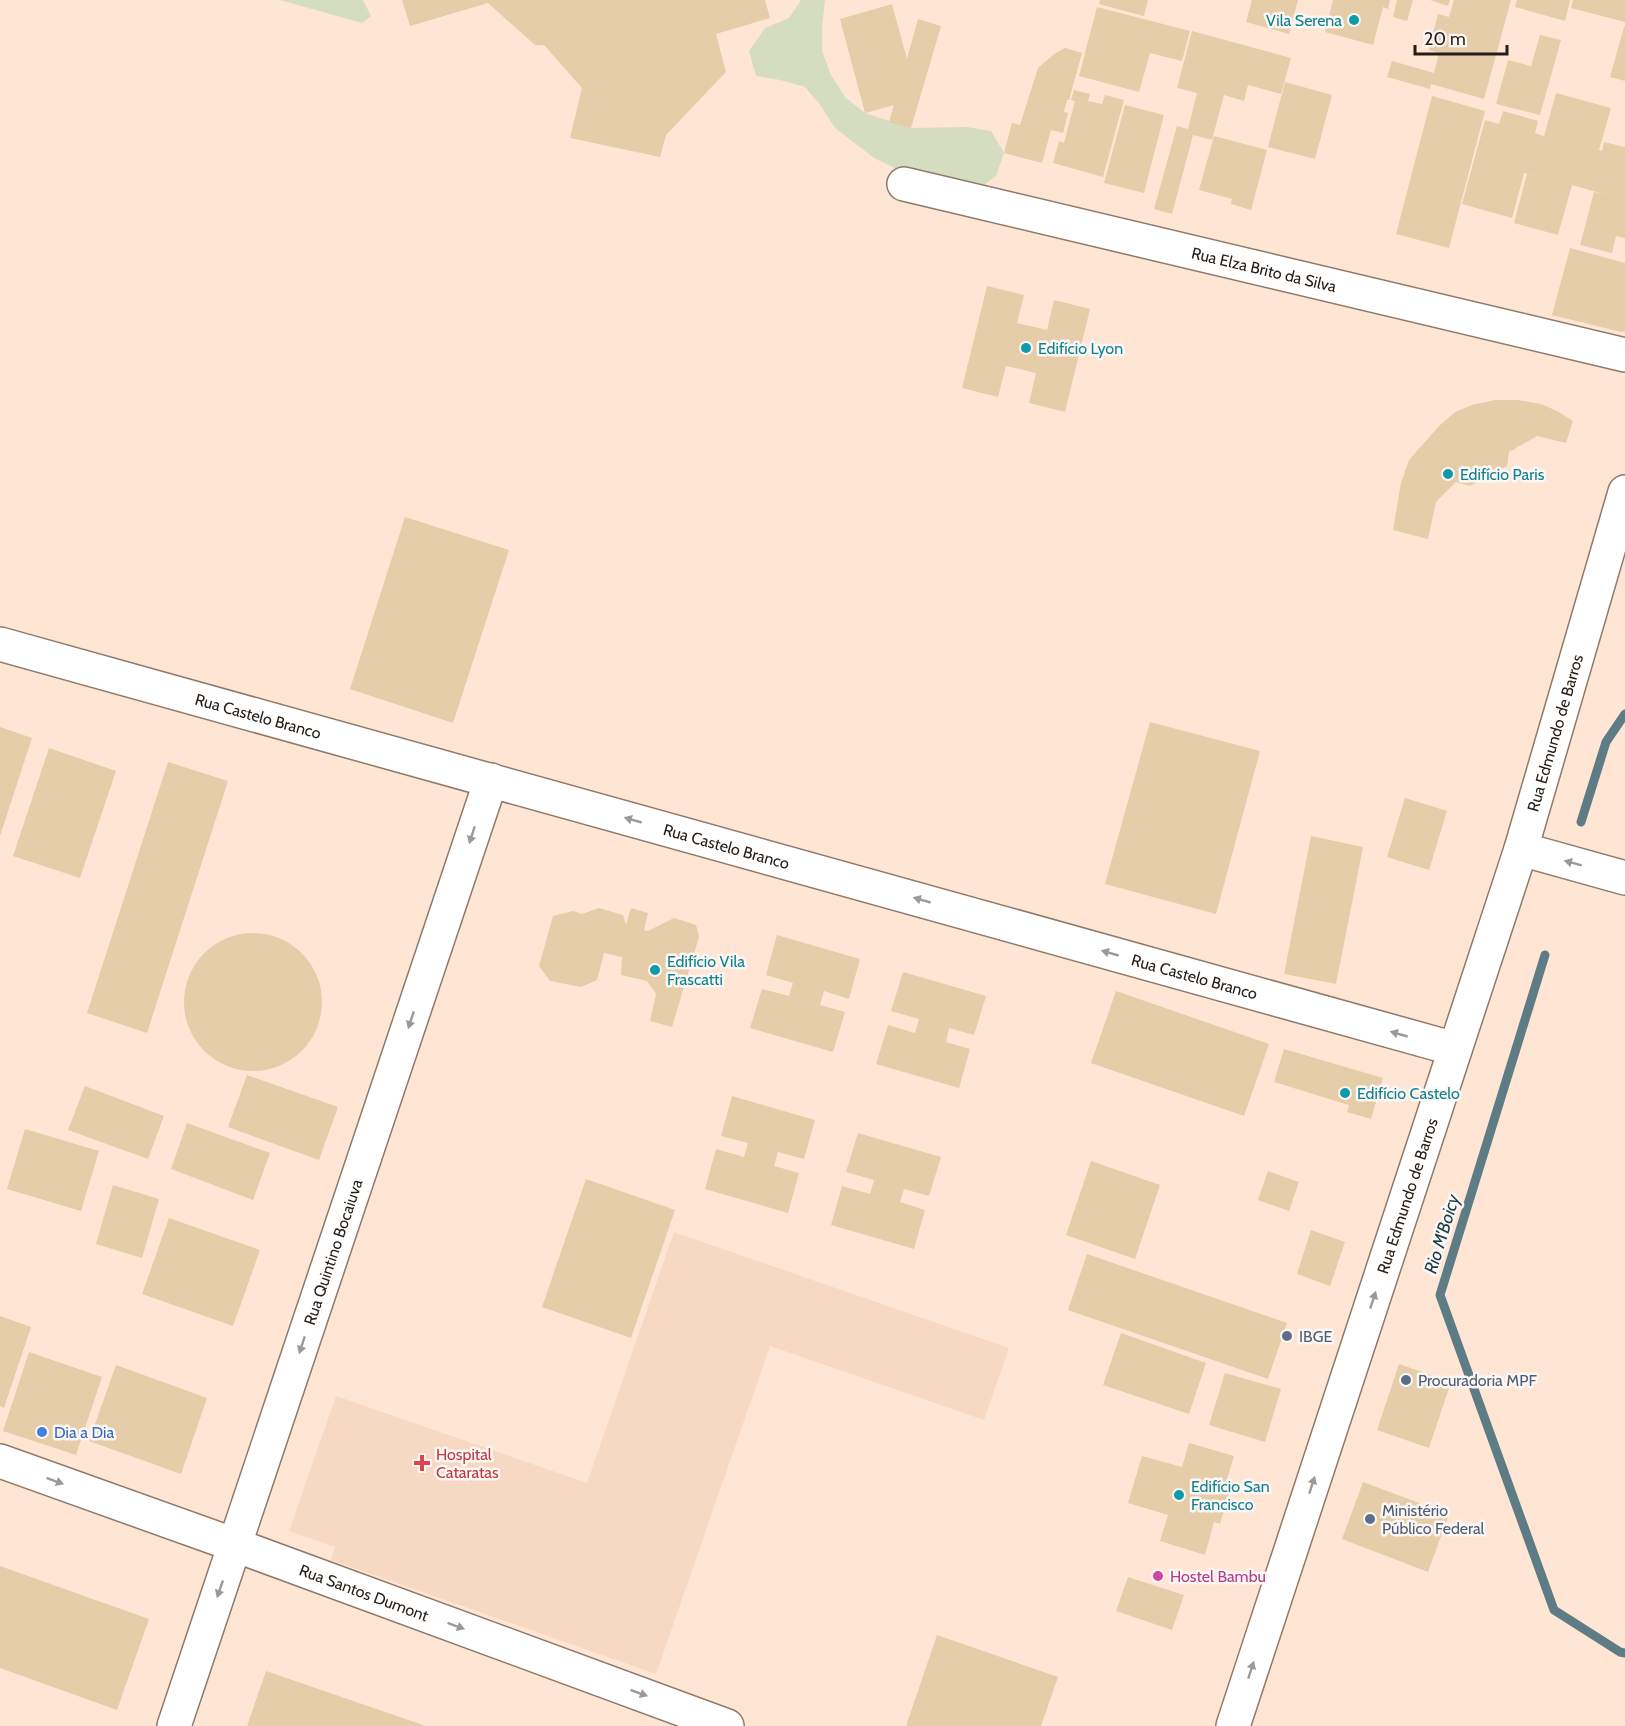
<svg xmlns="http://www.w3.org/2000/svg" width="1625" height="1726" viewBox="0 0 1625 1726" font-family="Cabin,sans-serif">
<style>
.built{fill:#f7d8c2}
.green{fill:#d4ddbf}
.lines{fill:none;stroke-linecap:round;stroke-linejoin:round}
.stream{stroke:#5e7c86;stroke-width:9}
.building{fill:#e4cda8}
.minor-casing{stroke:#8f7969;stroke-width:36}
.minor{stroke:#fff;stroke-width:33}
.oneway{fill:#9d9996}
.culture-dot{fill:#0f9aa8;stroke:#fcf7f4;stroke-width:2}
.service-dot{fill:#5c6f8a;stroke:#fcf7f4;stroke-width:2}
.shop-dot{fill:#3f7fe0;stroke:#fcf7f4;stroke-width:2}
.health-dot{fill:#e0444e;stroke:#fcf7f4;stroke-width:2}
.hotel-dot{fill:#d1479c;stroke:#fcf7f4;stroke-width:2}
.labels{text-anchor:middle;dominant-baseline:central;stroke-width:5;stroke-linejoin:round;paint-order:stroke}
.culture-label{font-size:16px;fill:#0d838f;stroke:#fcf7f4;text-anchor:start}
.street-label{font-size:16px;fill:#251d16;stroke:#fcf7f4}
.service-label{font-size:16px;fill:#4e5e75;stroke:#fcf7f4;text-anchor:start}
.shop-label{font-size:16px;fill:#366cbe;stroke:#fcf7f4;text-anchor:start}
.health-label{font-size:16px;fill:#be3a42;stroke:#fcf7f4;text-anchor:start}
.hotel-label{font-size:16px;fill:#b23c85;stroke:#fcf7f4;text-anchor:start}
.water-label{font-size:18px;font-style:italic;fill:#163e4c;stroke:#fcf7f4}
</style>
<rect width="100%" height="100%" fill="#ffe6d4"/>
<!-- built -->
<path class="built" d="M674 1232 1009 1348 984 1420 770 1346 656 1674 331 1560 335 1547 289 1531 336 1396 587 1483Z"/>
<!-- green -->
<g class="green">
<path d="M280 0H363L371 16 362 23Z"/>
<path d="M801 0H825L822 27V51L831 75 845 97 865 113 911 128 967 127 991 131 1004 153 996 176 974 192 927 184 874 158 835 128 821 106 805 87 780 80 756 76 749 51 765 28 789 18Z"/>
</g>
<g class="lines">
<!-- stream -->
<g class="stream">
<path d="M1581 822 1606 742 1625 714"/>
<path d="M1545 955 1440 1295 1554 1610 1620 1652 1625 1653"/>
</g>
</g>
<!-- building -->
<g class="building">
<path d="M402 0H765L770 18 716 34 726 72 666 135 660 157 570 138 582 88 544 45H535L488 3 410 26Z"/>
<path d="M1100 0H1148L1144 16 1099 4Z"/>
<path d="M1252 0H1298L1289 34 1246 22Z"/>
<path d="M1333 0H1390L1388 9 1383 7 1373 45 1325 32Z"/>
<path d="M1397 0H1413L1407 21 1393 17Z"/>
<path d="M1430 0H1450L1448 6Z"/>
<path d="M1454 0H1511L1484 99 1431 84 1430 89 1387 77 1392 61 1434 73 1439 53 1429 50 1438 14 1449 17Z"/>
<path d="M1517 0H1570L1565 21 1515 7Z"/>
<path d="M1573 0H1625V22L1571 8Z"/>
<path d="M892 4 907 59 918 19 941 26 911 128 889 122 894 105 865 113 840 19Z"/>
<path d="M1097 7 1190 31 1182 61 1150 53 1139 92 1079 76Z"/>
<path d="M1624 27H1625V81L1610 77Z"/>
<path d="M1192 31 1291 58 1281 94 1248 85 1244 101 1224 95 1212 140 1193 135 1172 214 1154 209 1177 126 1188 129 1197 93 1177 88Z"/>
<path d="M1540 35 1561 40 1540 115 1496 104 1508 60 1531 66Z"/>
<path d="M1065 48 1082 53 1069 100H1067L1064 112 1068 113 1063 133 1051 130 1042 163 1004 153 1012 123 1020 125 1038 68 1054 54Z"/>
<path d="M1285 82 1332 95 1315 159 1268 147Z"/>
<path d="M1074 90 1090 94 1088 101 1102 104 1105 95 1124 100 1103 177 1053 163 1059 141 1064 143 1075 101 1071 100Z"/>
<path d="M1556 93 1611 108 1599 150 1602 151 1604 142 1625 147V238L1616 236 1612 253 1580 245 1594 192 1607 195 1572 185 1558 235 1514 223 1527 174 1540 177 1524 173 1512 218 1462 204 1485 120 1499 124 1503 111 1538 121 1535 133 1544 136Z"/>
<path d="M1432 96 1485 111 1449 248 1396 234Z"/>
<path d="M1125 105 1164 115 1144 193 1104 183Z"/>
<path d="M1214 136 1267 150 1251 210 1231 204 1232 199 1199 190Z"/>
<path d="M1570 248 1625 263V331L1621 332 1552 315Z"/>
<path d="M987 286 1024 295 1017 323 1047 330 1054 300 1090 309 1065 412 1029 403 1036 373 1006 366 998 397 962 388Z"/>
<path d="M1495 400H1518L1541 404 1557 411 1573 421 1566 443 1537 436 1509 452 1507 466 1470 486 1456 482 1436 502 1428 539 1393 530 1401 483 1409 460 1439 426 1455 412 1472 405Z"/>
<path d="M405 517 509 550 453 723 350 689Z"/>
<path d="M1150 722 1260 751 1216 914 1105 884Z"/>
<path d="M0 727 32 738 0 836Z"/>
<path d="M49 748 116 771 80 878 13 856Z"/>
<path d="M168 762 228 781 147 1033 87 1013Z"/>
<path d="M1405 798 1447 811 1429 870 1387 857Z"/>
<path d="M1311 836 1363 847 1336 984 1284 974Z"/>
<path d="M599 908 623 915 626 925 631 908 648 913 644 930 648 931 674 918 696 925 699 937 672 1027 650 1021 656 994 647 981 621 975 622 957 604 953 597 980 581 987 550 981 539 966 553 916 573 911 582 914Z"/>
<circle cx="253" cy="1002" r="69"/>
<path d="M777 935 860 959 849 999 824 991 820 1005 845 1012 833 1052 750 1028 762 989 789 996 793 983 766 975Z"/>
<path d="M903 972 986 996 974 1035 949 1028 946 1042 970 1049 959 1088 876 1064 888 1025 915 1033 919 1019 891 1011Z"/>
<path d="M1116 991 1269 1044 1244 1116 1091 1063Z"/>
<path d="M1284 1049 1383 1078 1371 1119 1347 1112 1349 1105 1274 1082Z"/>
<path d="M247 1075 338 1107 319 1160 228 1127Z"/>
<path d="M85 1086 164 1116 148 1159 68 1130Z"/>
<path d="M732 1096 815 1120 804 1159 778 1152 774 1166 799 1173 788 1213 705 1189 716 1149 744 1157 748 1143 721 1136Z"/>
<path d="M187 1123 270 1153 253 1200 171 1169Z"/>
<path d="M25 1129 99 1151 81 1211 7 1189Z"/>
<path d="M858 1133 941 1157 929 1196 904 1189 900 1202 925 1210 914 1249 831 1225 842 1186 870 1194 874 1180 846 1172Z"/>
<path d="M1091 1161 1160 1185 1135 1259 1066 1235Z"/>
<path d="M1268 1171 1299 1182 1289 1211 1258 1200Z"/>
<path d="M586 1179 675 1210 631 1338 542 1307Z"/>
<path d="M113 1185 159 1199 142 1258 96 1244Z"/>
<path d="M169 1218 260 1250 233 1326 142 1294Z"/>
<path d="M1311 1230 1345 1242 1330 1286 1297 1274Z"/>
<path d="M1087 1254 1287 1323 1268 1379 1068 1310Z"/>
<path d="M0 1316 31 1327 4 1408 0 1406Z"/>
<path d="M1121 1333 1206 1363 1189 1414 1103 1385Z"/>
<path d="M29 1352 102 1377 76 1455 3 1431Z"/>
<path d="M1399 1364 1451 1382 1429 1448 1377 1430Z"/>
<path d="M116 1365 207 1398 181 1474 89 1441Z"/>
<path d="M1225 1373 1281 1389 1265 1442 1209 1425Z"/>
<path d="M1189 1443 1234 1456 1225 1486 1231 1488 1220 1524 1214 1522 1205 1555 1160 1541 1168 1515 1128 1503 1142 1456 1182 1467Z"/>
<path d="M1363 1482 1449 1514 1428 1572 1342 1539Z"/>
<path d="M0 1566 149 1619 117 1710 0 1668Z"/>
<path d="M1128 1577 1184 1595 1172 1630 1116 1611Z"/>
<path d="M937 1635 1058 1677 1041 1726H906Z"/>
<path d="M266 1671 426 1726H247Z"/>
</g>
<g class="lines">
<defs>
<g id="minor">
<path id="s1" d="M904 184 1625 355"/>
<path id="s2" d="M0 644 1455 1049"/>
<path d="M1521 849 1625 878"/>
<path id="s3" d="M0 1461 235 1545 727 1726"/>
<path id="s4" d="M174 1726 491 780"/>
<path id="s5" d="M1233 1726 1521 849 1625 492"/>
</g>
</defs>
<!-- minor casing -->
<use href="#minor" class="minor-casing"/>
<!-- minor -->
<use href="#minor" class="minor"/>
</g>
<!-- one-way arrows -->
<defs><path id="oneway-solid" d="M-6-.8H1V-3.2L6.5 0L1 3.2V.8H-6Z" transform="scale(1.5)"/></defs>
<g class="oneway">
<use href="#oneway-solid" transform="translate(633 820) rotate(-164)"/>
<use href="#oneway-solid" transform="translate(472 835) rotate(108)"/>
<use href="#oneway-solid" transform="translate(1573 863) rotate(-165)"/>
<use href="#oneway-solid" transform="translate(922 900) rotate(-164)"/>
<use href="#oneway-solid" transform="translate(1110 953) rotate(-164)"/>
<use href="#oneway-solid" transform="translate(411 1020) rotate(108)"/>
<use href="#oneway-solid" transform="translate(1399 1034) rotate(-164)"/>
<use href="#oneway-solid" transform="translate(1373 1300) rotate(-72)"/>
<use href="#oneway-solid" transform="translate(302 1345) rotate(108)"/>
<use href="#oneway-solid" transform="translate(55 1481) rotate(20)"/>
<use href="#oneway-solid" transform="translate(1312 1485) rotate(-72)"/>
<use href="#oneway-solid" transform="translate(220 1589) rotate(109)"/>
<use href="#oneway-solid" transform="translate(456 1626) rotate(20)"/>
<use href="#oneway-solid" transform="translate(1251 1670) rotate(-72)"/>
<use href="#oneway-solid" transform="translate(639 1693) rotate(20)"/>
</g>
<!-- markers -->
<g class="culture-dot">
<circle cx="1354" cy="20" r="6"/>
<circle cx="1026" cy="348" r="6"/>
<circle cx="1448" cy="474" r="6"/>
<circle cx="655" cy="970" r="6"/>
<circle cx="1345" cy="1093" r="6"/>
<circle cx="1179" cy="1495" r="6"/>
</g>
<g class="service-dot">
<circle cx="1287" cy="1336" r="6"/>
<circle cx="1406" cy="1380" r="6"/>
<circle cx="1370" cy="1519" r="6"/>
</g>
<circle class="shop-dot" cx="42" cy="1432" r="6"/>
<path class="health-dot" d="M419 1454h6v6h6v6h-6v6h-6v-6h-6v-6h6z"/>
<circle class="hotel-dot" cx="1158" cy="1576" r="6"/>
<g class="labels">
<!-- culture labels -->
<g class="culture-label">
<text x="1342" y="20" text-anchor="end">Vila Serena</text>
<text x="1038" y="348">Edifício Lyon</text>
<text x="1460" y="474">Edifício Paris</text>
<text x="667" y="961">Edifício Vila<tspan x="667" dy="18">Frascatti</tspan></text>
<text x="1357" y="1093">Edifício Castelo</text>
<text x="1191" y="1486">Edifício San<tspan x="1191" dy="18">Francisco</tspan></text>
</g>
<!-- street labels -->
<g class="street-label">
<text stroke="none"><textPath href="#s1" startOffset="370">Rua Elza Brito da Silva</textPath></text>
<text stroke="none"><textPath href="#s2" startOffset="268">Rua Castelo Branco</textPath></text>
<text stroke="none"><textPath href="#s5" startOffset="1044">Rua Edmundo de Barros</textPath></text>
<text stroke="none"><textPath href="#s2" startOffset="754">Rua Castelo Branco</textPath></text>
<text stroke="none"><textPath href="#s2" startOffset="1240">Rua Castelo Branco</textPath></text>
<text stroke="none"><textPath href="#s5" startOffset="558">Rua Edmundo de Barros</textPath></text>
<text stroke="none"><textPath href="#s4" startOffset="500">Rua Quintino Bocaiuva</textPath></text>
<text stroke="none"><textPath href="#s3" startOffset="387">Rua Santos Dumont</textPath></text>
</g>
<!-- service labels -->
<g class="service-label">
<text x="1299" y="1336">IBGE</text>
<text x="1418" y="1380">Procuradoria MPF</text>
<text x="1382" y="1510">Ministério<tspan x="1382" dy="18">Público Federal</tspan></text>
</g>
<!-- shop labels -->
<g class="shop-label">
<text x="54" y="1432">Dia a Dia</text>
</g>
<!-- health labels -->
<g class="health-label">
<text x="436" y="1454">Hospital<tspan x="436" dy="18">Cataratas</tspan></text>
</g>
<!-- hotel labels -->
<g class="hotel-label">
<text x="1170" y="1576">Hostel Bambu</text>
</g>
<!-- water labels -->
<g class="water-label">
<text transform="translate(1442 1234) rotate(-73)">Rio M'Boicy</text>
</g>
</g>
<!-- scale -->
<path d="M1415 45v9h92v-9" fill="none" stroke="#251d16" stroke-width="3"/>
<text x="1424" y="45" font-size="18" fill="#251d16" stroke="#fcf7f4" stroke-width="4.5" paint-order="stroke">20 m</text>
</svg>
